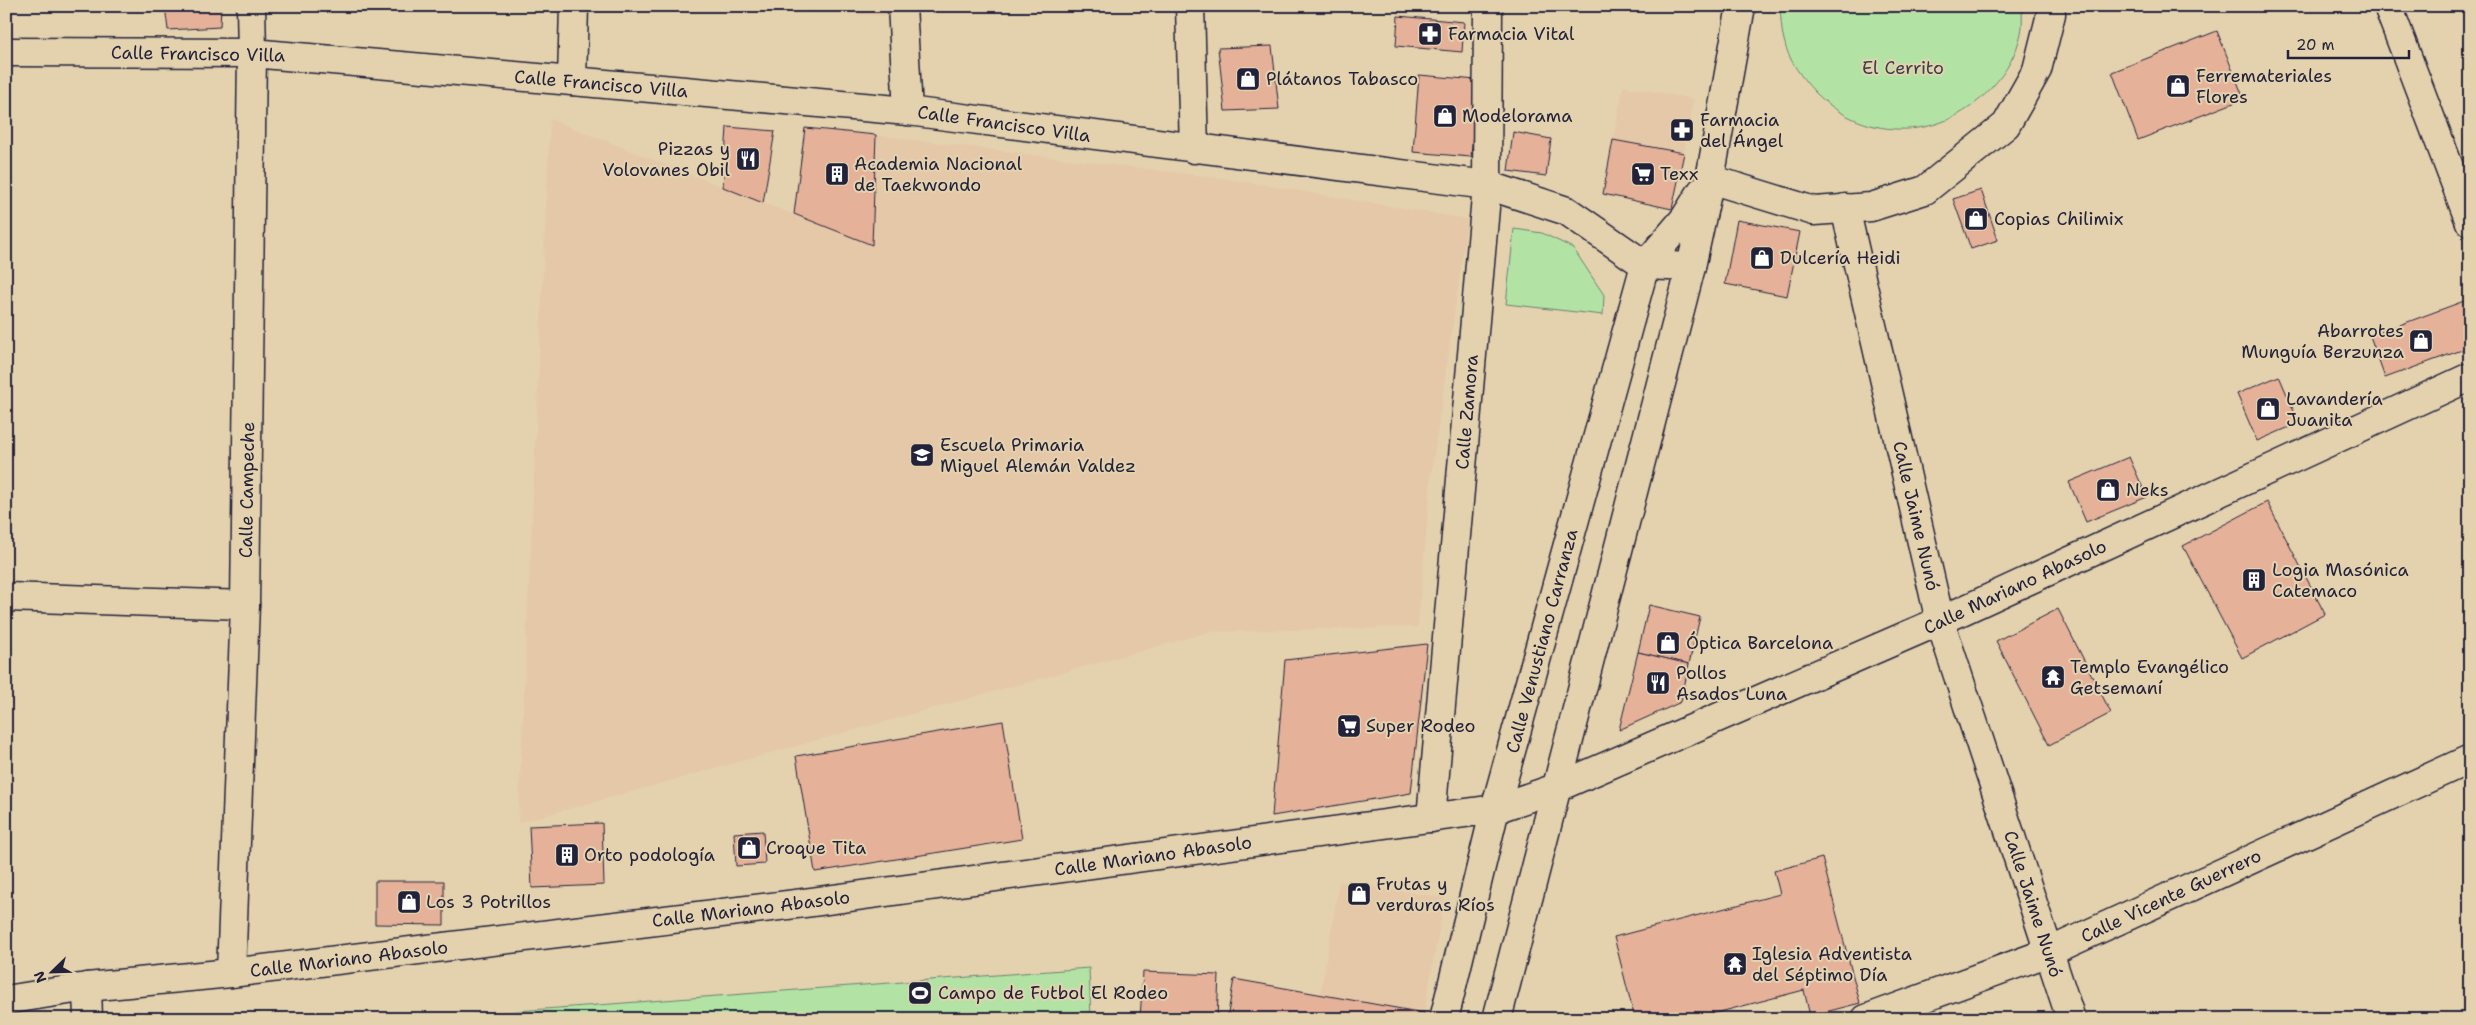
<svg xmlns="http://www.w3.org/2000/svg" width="2476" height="1025" viewBox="0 0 2476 1025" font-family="'Shantell Sans',sans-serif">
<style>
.built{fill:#e5c8a8}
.green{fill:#b2e3a4;stroke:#6a8270}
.building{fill:#e6b199;stroke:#22223b}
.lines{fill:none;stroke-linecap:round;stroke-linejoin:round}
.minor-casing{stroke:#22223b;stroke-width:31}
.major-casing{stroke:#22223b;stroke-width:31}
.minor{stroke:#e4d2af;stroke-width:28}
.major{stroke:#e4d2af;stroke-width:28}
.labels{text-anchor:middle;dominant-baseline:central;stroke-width:4;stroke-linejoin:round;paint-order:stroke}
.poi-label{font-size:18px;fill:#22223b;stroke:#e4d2af;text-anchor:start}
.street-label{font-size:18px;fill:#22223b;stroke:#e4d2af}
.park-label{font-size:18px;fill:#383f4b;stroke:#e4d2af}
</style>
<rect width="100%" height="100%" fill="#e4d2af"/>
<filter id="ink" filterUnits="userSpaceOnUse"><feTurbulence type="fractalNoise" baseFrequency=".02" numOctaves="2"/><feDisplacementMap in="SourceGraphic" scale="10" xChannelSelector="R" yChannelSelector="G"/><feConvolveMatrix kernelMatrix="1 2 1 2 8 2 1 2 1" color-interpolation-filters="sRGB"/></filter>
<g filter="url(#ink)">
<!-- built -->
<g class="built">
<path d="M789 6H885L886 16 789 11Z"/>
<path d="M1623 86 1694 99 1684 153 1613 140Z"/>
<path d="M550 119 871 245 876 135 1228 179 1468 219 1431 477 1418 627 1210 632 518 823Z"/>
<path d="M1339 881 1445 898 1424 1013 1320 995Z"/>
</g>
<!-- green -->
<g class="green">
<path d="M1780 6H2022C2022 15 2023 25 2021 33 2017 53 2006 72 1993 86 1946 141 1866 144 1815 92 1802 78 1788 60 1784 40 1781 30 1781 17 1780 6Z"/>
<path d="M1514 229 1542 233 1573 248 1604 295 1603 315 1506 304Z"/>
<path d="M1089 968 1091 1019H412Z"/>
</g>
<!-- building -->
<g class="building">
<path d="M165 6H221L220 27 168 30Z"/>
<path d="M1398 16 1464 22 1462 52 1396 46Z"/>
<path d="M2217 31 2244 99 2138 140 2112 72Z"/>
<path d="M1272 46 1279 109 1225 111 1218 48Z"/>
<path d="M1419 75 1477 80 1471 157 1413 152Z"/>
<path d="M727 127 775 131 763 203 723 187Z"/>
<path d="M805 128 876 135 872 245 794 214Z"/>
<path d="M1513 132 1551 139 1546 176 1508 171Z"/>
<path d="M1613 140 1684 153 1672 209 1603 194Z"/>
<path d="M1981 190 1998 240 1971 249 1953 199Z"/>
<path d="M1737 220 1800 232 1787 296 1725 284Z"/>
<path d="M2464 301 2470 316V347L2385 378 2370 336Z"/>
<path d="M2279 376 2299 423 2257 441 2237 394Z"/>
<path d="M2129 457 2147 497 2086 522 2069 482Z"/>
<path d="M2267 502 2325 614 2242 658 2183 546Z"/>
<path d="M1649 605 1700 617 1689 664 1638 652Z"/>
<path d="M2058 609 2111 713 2049 745 1996 641Z"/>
<path d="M1427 644 1411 793 1272 816 1285 660Z"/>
<path d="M1638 652 1689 664 1681 702 1619 730Z"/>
<path d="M1003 721 1022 839 815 872 796 756Z"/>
<path d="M602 823 604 885 532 888 529 826Z"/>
<path d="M763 831 765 864 736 866 734 833Z"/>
<path d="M1822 858 1860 1003 1810 1016 1804 990 1693 1019H1635L1614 937 1780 894 1774 871Z"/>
<path d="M375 881H444V925L375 924Z"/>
<path d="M1143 972 1219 975 1217 1019H1140Z"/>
<path d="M1234 979 1424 1013 1423 1019H1227Z"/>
</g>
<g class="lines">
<defs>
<g id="minor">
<path d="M902 6 908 111"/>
<path d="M1190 6 1194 149"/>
<path d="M2388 6 2470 222"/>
<path d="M6 52 252 53 572 81"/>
<path d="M1710 179 1814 211 1871 207 1925 190 2006 125 2037 70 2051 14 2050 6"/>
<path d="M1845 208 1940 621 2071 1019"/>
<path d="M1645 265 1685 218 1702 191"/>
<path d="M1691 267 1710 179 1741 6"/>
<path d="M6 597 245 605"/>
<path d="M1431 818 1487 185 1488 6"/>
<path d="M231 973 245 605 252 53 251 6"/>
<path d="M87 987 88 1019"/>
<path d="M6 1000 87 987 231 973 812 902 1495 809 1556 788 1940 621 2470 377"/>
<path d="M1866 1019 2049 952 2470 759"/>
</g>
<g id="major">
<path d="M574 6 572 81 908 111 1487 185 1567 211 1645 265"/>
<path d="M1444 1019 1495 809 1645 265"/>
<path d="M1497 1019 1691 267 1645 265"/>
</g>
</defs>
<!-- minor casing -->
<use href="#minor" class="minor-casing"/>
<!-- major casing -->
<use href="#major" class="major-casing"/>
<!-- minor -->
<use href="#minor" class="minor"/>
<!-- major -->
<use href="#major" class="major"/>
</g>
</g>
<!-- icons -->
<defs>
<symbol id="pharmacy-square" viewBox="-11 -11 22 22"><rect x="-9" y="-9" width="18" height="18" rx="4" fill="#22223b" stroke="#e4d2af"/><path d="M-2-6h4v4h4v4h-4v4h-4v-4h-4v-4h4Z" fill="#fff"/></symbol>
<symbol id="shop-square" viewBox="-11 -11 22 22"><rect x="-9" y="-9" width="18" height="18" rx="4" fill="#22223b" stroke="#e4d2af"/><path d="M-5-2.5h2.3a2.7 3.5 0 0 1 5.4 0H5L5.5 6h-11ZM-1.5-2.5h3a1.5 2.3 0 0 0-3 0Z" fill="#fff"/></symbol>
<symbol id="restaurant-square" viewBox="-11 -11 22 22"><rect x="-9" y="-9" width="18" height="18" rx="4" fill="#22223b" stroke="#e4d2af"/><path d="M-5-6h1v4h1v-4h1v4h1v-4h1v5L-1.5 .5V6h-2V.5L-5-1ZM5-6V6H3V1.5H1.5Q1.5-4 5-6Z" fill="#fff"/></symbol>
<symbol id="building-square" viewBox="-11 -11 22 22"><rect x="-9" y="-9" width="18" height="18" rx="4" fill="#22223b" stroke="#e4d2af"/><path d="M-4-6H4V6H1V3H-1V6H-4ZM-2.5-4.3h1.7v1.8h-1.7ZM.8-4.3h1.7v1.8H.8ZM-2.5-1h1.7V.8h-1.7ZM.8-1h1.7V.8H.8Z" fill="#fff"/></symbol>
<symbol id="supermarket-square" viewBox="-11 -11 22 22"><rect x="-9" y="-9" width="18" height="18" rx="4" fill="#22223b" stroke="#e4d2af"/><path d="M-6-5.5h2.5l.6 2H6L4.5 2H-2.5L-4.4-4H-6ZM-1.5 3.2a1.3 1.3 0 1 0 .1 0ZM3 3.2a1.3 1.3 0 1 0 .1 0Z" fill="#fff"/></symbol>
<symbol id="school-square" viewBox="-11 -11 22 22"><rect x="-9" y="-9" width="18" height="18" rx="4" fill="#22223b" stroke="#e4d2af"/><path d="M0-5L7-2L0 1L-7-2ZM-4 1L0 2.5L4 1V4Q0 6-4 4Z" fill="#fff"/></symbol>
<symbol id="temple-square" viewBox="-11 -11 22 22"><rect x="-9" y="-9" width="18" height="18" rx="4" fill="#22223b" stroke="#e4d2af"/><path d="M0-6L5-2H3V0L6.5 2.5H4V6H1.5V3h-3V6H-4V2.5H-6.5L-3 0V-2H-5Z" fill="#fff"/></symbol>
<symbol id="stadium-square" viewBox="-11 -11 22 22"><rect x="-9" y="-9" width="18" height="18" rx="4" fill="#22223b" stroke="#e4d2af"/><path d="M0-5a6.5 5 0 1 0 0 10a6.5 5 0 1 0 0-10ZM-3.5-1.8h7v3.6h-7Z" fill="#fff"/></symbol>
</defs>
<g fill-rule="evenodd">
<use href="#pharmacy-square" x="1416" y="20" width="28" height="28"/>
<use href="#shop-square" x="1234" y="65" width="28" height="28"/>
<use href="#shop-square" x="2164" y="72" width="28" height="28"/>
<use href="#shop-square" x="1431" y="102" width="28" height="28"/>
<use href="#pharmacy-square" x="1668" y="116" width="28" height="28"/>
<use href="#restaurant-square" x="734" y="145" width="28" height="28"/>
<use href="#building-square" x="823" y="160" width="28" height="28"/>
<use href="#supermarket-square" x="1629" y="160" width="28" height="28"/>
<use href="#shop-square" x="1962" y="205" width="28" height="28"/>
<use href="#shop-square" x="1748" y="244" width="28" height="28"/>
<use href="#shop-square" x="2407" y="327" width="28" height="28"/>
<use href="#shop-square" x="2254" y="395" width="28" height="28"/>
<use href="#school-square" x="908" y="441" width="28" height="28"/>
<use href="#shop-square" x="2094" y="476" width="28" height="28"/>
<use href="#building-square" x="2240" y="566" width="28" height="28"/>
<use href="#shop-square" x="1654" y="629" width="28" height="28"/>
<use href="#temple-square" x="2039" y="663" width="28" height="28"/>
<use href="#restaurant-square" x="1644" y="669" width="28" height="28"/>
<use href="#supermarket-square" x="1335" y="712" width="28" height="28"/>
<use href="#shop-square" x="735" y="834" width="28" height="28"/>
<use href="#building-square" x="553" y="841" width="28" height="28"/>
<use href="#shop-square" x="1345" y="880" width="28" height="28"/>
<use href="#shop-square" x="395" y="888" width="28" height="28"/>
<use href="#temple-square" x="1721" y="950" width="28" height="28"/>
<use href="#stadium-square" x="906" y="979" width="28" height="28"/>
</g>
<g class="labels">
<!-- poi labels -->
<g class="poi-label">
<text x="1448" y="34">Farmacia Vital</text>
<text x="2196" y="76">Ferremateriales<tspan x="2196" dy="21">Flores</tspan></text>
<text x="1266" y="79">Plátanos Tabasco</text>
<text x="1462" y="116">Modelorama</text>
<text x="1700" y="120">Farmacia<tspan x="1700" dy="21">del Ángel</tspan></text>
<text x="730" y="149" text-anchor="end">Pizzas y<tspan x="730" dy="21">Volovanes Obil</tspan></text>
<text x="854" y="164">Academia Nacional<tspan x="854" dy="21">de Taekwondo</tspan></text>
<text x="1660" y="174">Texx</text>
<text x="1994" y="219">Copias Chilimix</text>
<text x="1780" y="258">Dulcería Heidi</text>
<text x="2404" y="331" text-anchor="end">Abarrotes<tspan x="2404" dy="21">Munguía Berzunza</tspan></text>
<text x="2286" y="399">Lavandería<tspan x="2286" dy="21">Juanita</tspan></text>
<text x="940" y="445">Escuela Primaria<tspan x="940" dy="21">Miguel Alemán Valdez</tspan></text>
<text x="2126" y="490">Neks</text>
<text x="2272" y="570">Logia Masónica<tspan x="2272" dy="21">Catemaco</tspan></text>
<text x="1686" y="643">Óptica Barcelona</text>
<text x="2070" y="667">Templo Evangélico<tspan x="2070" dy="21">Getsemaní</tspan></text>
<text x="1676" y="673">Pollos<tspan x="1676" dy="21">Asados Luna</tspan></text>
<text x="1366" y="726">Super Rodeo</text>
<text x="766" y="848">Croque Tita</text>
<text x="584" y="855">Orto podología</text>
<text x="1376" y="884">Frutas y<tspan x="1376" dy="21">verduras Ríos</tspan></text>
<text x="426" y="902">Los 3 Potrillos</text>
<text x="1752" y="954">Iglesia Adventista<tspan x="1752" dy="21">del Séptimo Día</tspan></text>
<text x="938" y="993">Campo de Futbol El Rodeo</text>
</g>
<!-- street labels -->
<g class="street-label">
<text transform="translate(198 54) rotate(1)">Calle Francisco Villa</text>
<text transform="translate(601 84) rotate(5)">Calle Francisco Villa</text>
<text transform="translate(1004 124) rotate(8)">Calle Francisco Villa</text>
<text transform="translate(1467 412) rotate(-85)">Calle Zamora</text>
<text transform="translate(247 490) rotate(-89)">Calle Campeche</text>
<text transform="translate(1916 516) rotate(77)">Calle Jaime Nunó</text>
<text transform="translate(2015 587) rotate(-25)">Calle Mariano Abasolo</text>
<text transform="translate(1542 641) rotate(-75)">Calle Venustiano Carranza</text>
<text transform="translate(1153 856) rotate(-8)">Calle Mariano Abasolo</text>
<text transform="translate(2171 896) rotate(-25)">Calle Vicente Guerrero</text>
<text transform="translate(2033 904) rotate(72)">Calle Jaime Nunó</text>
<text transform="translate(751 909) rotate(-7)">Calle Mariano Abasolo</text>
<text transform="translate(349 959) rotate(-7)">Calle Mariano Abasolo</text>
</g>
<!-- park labels -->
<g class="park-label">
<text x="1903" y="68">El Cerrito</text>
</g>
</g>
<!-- margin -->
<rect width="2476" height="1025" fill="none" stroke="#e4d2af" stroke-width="25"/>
<rect x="12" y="12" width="2451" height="1000" fill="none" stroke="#22223b" stroke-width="2" filter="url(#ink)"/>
<!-- north arrow -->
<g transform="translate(52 972) rotate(247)" stroke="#e4d2af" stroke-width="4" paint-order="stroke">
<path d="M0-4L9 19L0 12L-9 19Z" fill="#22223b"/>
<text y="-8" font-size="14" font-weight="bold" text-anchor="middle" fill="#22223b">N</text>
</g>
<!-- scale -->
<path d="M2288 50v8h121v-8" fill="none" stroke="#22223b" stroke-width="2.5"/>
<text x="2296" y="50" font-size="15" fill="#22223b" stroke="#e4d2af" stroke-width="4" paint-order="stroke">20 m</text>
</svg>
